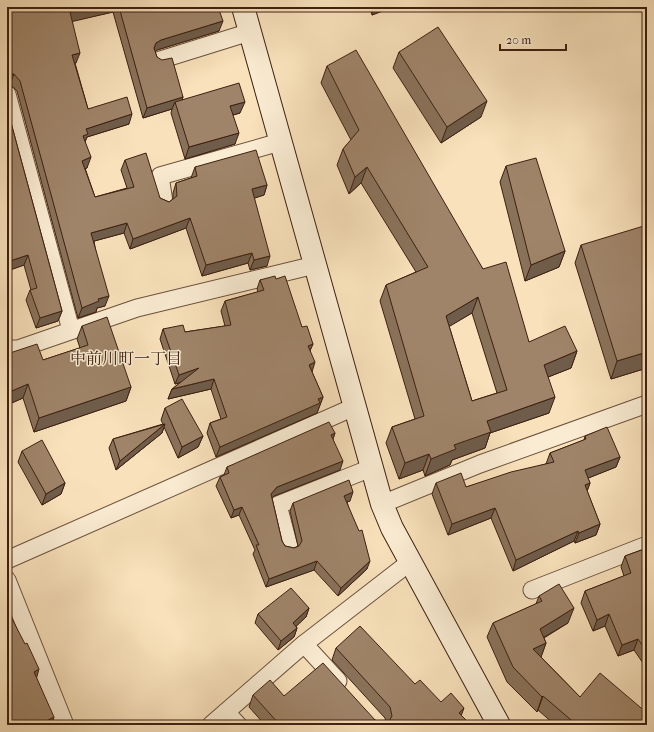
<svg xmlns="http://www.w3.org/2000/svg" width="654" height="732" viewBox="0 0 654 732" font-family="'IM FELL French Canon','Noto Serif JP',serif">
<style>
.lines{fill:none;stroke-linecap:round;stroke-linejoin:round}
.street-casing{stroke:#6c503c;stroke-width:19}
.secondary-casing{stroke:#3e2011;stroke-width:24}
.street{stroke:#faecd3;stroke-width:17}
.secondary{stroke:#faecd3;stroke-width:22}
.wall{fill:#89725a;stroke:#3e2011;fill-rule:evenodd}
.shaded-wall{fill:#6f5c4a;stroke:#3e2011}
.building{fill:#9f8469;stroke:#3e2011;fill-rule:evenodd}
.labels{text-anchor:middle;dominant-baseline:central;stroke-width:3;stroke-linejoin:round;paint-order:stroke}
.neighbourhood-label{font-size:16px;fill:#3e2011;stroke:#faecd3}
</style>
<rect width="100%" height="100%" fill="#f8e1bb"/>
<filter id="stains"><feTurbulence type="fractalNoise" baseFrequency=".005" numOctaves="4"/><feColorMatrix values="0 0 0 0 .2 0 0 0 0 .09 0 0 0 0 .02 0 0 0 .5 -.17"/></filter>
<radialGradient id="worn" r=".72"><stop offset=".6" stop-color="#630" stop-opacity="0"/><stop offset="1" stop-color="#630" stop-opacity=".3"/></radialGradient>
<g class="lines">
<defs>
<g id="street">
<path d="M160 60 250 32"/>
<path d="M7 94 71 330"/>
<path d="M164 202 160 176 280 142"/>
<path d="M7 349H18L137 308 315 265"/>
<path d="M382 504 480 464 647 404"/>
<path d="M289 547 278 505 371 468"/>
<path d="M7 560 354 407"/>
<path d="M7 580 65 725"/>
<path d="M532 590 647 545"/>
<path d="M304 644 338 681"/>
<path d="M226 712 238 725"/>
<path d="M211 725 304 644 410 562"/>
</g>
<path id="secondary" d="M243 7 382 504 392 528 499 725"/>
</defs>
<!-- street casing -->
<use href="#street" class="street-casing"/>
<!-- secondary casing -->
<use href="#secondary" class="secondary-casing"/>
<!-- street -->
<use href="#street" class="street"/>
<!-- secondary -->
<use href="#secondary" class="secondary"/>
</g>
<!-- wall -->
<g class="wall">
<path d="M7 7H218L219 31 157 50 155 52 157 57 183 97 182 100 240 113 233 115 235 144 185 159 171 113 172 109 143 118 113 12 72 21 76 63H75L88 109 129 124 87 137 85 142 87 168H85L95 197 127 188 121 170 125 160 160 198 169 202 173 199V193L176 183 191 178 195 167 267 185 264 195 254 198 267 266 250 270 248 263 202 276 186 228 130 249 124 233 94 241 105 306 97 308 96 312 78 318 17 91 10 84H7Z"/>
<path d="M370 7H393L372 15Z"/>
<path d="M399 52 481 117 441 143 393 68Z"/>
<path d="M327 66 483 269 529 342 577 351 571 368 548 377 549 413 490 433 485 448 452 460 450 465 425 476 423 470 399 479 386 443 392 427 415 419 380 301 386 285 416 272 361 183 349 194 337 165 343 149 351 140 321 83ZM472 313 497 393 472 401 449 326Z"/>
<path d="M7 108 62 311 58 321 36 328 26 300 30 290H31L24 265 7 271Z"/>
<path d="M506 166 565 251 559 267 525 281 500 182Z"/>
<path d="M581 245 647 368 611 379 575 263Z"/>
<path d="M276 279 302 327 313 344 310 350 312 372 323 397 317 413 216 457 207 433 210 423 221 419 211 389 168 399 172 389 180 383 175 384 160 339 163 329 185 332 225 326 221 311 225 301 258 292 257 289 260 280Z"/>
<path d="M82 326 131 387 126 401 34 432 23 398 7 405 43 360 80 348 77 339Z"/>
<path d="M165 408 203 436 198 447 178 458 164 427 162 433 116 470 109 448 113 439 163 424 161 420Z"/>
<path d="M335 433 333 439 340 470 274 496 272 498 282 541 285 546 294 548 298 546 290 511 293 503 350 501 347 502 367 569 338 596 314 570 266 587 253 554 255 550 239 515 231 518 216 486 220 477 224 475 227 467Z"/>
<path d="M585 436 620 457 616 467 588 478 590 483 587 491 600 524 596 535 575 543 574 541 513 571 491 518 448 535 432 494 436 483 466 487 546 464 550 453 584 440Z"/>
<path d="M22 451 65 483 61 494 42 505 18 462Z"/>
<path d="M647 548V669L634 650 618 656 605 626 593 631 581 603 585 591 624 576 621 567 625 556Z"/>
<path d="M539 596 568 623 544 638 546 643 541 657 580 697 647 725H555L538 710 537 712 507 682 487 637 493 623 536 604Z"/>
<path d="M309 608 306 617 296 626 297 628 294 637 278 650 255 623 258 614Z"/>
<path d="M336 648 415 684 441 702 462 716 471 725H265L249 707 253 695 284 696 375 720 380 723 386 722 385 718 332 660Z"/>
</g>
<!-- shaded-wall -->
<g class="shaded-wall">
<path d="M95 7H115L113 12 66 23 70 12Z"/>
<path d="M301 7H311L300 11Z"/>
<path d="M375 7H393L372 15Z"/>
<path d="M223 21 219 31 157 50 152 54 156 43 161 40Z"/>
<path d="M80 53 76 63 68 65 72 55Z"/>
<path d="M8 74H14L10 84H7V75Z"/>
<path d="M183 97 179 107 175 102 172 109 143 118 147 108Z"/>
<path d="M487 101 481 117 441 143 447 127Z"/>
<path d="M245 102 240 113 226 117 230 106Z"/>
<path d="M132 114 129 124 87 137 84 144 79 146 86 129Z"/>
<path d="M239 133 235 144 185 159 189 147Z"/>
<path d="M91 157 87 168 78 171 82 161Z"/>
<path d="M367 167 361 183 349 194 355 177Z"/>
<path d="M267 185 264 195 249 200 252 189Z"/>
<path d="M190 218 186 228 130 249 133 239Z"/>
<path d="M127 223 124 233 87 243 91 233Z"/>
<path d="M565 251 559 267 525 281 531 265Z"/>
<path d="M252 253 248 263 202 276 206 265Z"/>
<path d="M28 255 24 265 7 271V262Z"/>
<path d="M270 256 267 266 250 270 254 260Z"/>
<path d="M109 296 105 306 97 308 96 312 78 318 82 308 98 299Z"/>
<path d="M478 297 472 313 440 332 446 316Z"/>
<path d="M62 311 58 321 36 328 40 318Z"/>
<path d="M313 344 309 353 308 346Z"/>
<path d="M577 351 571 368 538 381 544 365Z"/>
<path d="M647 352V368L611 379 617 361Z"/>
<path d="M315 362 312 372 309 365Z"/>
<path d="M199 368 195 378 175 384 179 375Z"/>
<path d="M214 379 211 389 168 399 172 389Z"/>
<path d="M28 384 23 398 7 405V393Z"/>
<path d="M131 387 126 401 34 432 39 418Z"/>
<path d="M323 397 317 413 216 457 220 447Z"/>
<path d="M555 397 549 413 490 433 485 448 452 460 450 465 425 476 431 459 454 445 487 421Z"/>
<path d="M165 424 162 433 116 470 120 461Z"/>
<path d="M335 433 332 441 331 435Z"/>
<path d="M203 436 198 447 178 458 182 447Z"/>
<path d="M429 454 423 470 399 479 405 463Z"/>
<path d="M620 457 616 467 581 481 585 470Z"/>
<path d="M343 461 340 470 274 496 268 502 271 494 277 487Z"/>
<path d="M65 483 61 494 42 505 46 494Z"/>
<path d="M590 483 586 494 585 485Z"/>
<path d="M353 492 350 501 341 504 344 496Z"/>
<path d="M242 507 239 515 231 518 234 510Z"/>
<path d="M495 508 491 518 448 535 452 524Z"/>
<path d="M600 524 596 535 575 543 579 533Z"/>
<path d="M578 531 574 541 513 571 516 560Z"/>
<path d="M317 561 314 570 266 587 269 579Z"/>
<path d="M370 561 367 569 338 596 341 588Z"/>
<path d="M309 608 306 617 290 632 293 623Z"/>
<path d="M574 608 568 623 534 643 540 629Z"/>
<path d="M609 614 605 626 593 631 597 620Z"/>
<path d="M297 628 294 637 278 650 281 641Z"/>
<path d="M638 639 634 650 618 656 622 645Z"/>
<path d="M546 643 541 657 533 649Z"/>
<path d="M39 669 36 680 34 672Z"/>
<path d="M543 696 538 710 537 712 542 697Z"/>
<path d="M464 708 460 719 459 713Z"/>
<path d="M54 717 52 725H38Z"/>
</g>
<!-- building -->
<g class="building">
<path d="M7 7H95L70 12 80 53 72 55 88 109 127 97 132 114 86 129 88 134 83 136 91 157 82 161 95 197 134 187 125 160 146 153 160 198 169 202 177 196 176 183 197 176 195 167 256 150 267 185 252 189 270 256 254 260 252 253 206 265 190 218 133 239 127 223 91 233 109 296 98 299 99 301 82 308 20 81 14 74H8L7 75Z"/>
<path d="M119 7H218L223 21 161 40 156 43 154 48 157 57 162 60 172 58 183 97 147 108Z"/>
<path d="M438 27 487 101 447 127 399 52Z"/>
<path d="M356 50 483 269 506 262 529 342 565 326 577 351 544 365 555 397 487 421 491 432 454 445 456 449 431 459 429 454 405 463 392 427 424 416 386 285 428 267 367 167 355 177 343 149 359 130 327 66ZM478 297 507 390 472 401 446 316Z"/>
<path d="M239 83 245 102 230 106 239 133 189 147 175 102Z"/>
<path d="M7 108 62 311 40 318 30 290 37 288 28 255 7 262Z"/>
<path d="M536 158 565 251 531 265 506 166Z"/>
<path d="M647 225V352L617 361 581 245Z"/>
<path d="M275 276 276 279 285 276 302 327 307 326 313 344 308 346 315 362 309 365 323 397 318 399 320 403 220 447 210 423 227 417 214 379 172 389 199 368 179 375 163 329 183 325 185 332 231 325 225 301 264 290 260 280Z"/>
<path d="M107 317 131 387 39 418 28 384 7 393V354L37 344 43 360 88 345 82 326Z"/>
<path d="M182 399 203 436 182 447 165 408Z"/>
<path d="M329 422 335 433 331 435 343 461 277 487 271 494 282 541 285 546 294 548 299 546 302 541 293 503 349 480 353 492 344 496 359 531 362 530 370 561 341 588 317 561 269 579 256 545H259L242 507 234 510 220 477 229 473 227 467Z"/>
<path d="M165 424 120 461 113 439Z"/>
<path d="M607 427 620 457 585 470 590 483 585 485 600 524 579 533 578 531 516 560 495 508 452 524 436 483 461 473 466 487 511 472 554 462 550 453 586 439 585 436Z"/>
<path d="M42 440 65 483 46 494 22 451Z"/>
<path d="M647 548V652L638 639 622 645 609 614 597 620 585 591 631 573 625 556Z"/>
<path d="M559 584 574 608 540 629 546 643 533 649 580 697 600 673 647 713V725H577L543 696 542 697 513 667 493 623 542 601 539 596Z"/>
<path d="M291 588 309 608 293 623 297 628 281 641 258 614Z"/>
<path d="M7 609 25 644 27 643 39 669 34 672 54 717 38 725H7Z"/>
<path d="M360 626 415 684 420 680 441 702 451 693 464 708 459 713 471 725H280L253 695 270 680 284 696 323 663 375 720 380 723 389 721 392 716 390 707 336 648Z"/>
</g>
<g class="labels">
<!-- neighbourhood labels -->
<g class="neighbourhood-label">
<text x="126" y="358">中前川町一丁目</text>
</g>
</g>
<!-- margin -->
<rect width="654" height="732" fill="none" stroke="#f8e1bb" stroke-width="24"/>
<rect x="8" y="8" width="638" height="716" fill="none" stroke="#3e2011" stroke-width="2"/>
<rect x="12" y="12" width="630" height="708" fill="none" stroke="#3e2011"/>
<!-- scale -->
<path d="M500 44v6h66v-6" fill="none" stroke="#3e2011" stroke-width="2"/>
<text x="506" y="44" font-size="12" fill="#3e2011" stroke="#faecd3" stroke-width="3" paint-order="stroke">20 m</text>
<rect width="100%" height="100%" filter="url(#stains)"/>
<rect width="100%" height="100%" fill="url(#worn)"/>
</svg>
